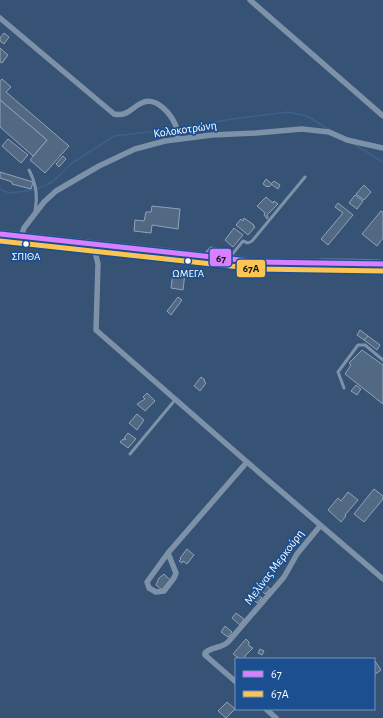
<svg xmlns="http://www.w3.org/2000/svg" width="383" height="718" viewBox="0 0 383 718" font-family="'Alegreya Sans',sans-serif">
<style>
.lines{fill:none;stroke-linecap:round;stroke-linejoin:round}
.stream{stroke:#3b618d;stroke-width:1.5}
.building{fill:#526984;stroke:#92a2b6}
.lane{stroke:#7d92a8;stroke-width:3}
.street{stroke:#7d92a8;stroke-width:5.5}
.secondary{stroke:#798da4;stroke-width:8}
.bus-1-casing{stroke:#1b4f8f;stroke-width:8}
.bus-2-casing{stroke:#1b4f8f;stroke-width:8}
.bus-1{stroke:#d880ff;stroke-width:5}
.bus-2{stroke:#fcc553;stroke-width:5}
.bus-dot{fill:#fff;stroke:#1b4f8f;stroke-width:1.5}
.labels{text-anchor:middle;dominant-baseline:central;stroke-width:3.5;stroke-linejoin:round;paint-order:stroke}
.bus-label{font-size:11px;fill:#fff;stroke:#1b4f8f}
.street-label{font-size:12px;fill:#fff;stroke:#1b4f8f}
.line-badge{stroke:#1b4f8f;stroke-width:1.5}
.pale-badge-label{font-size:11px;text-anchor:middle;font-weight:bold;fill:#111}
</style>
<rect width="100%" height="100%" fill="#365274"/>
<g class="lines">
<!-- stream -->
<g class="stream">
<path d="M352 143 383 162"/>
<path d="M0 189 9 193 34 190 52 182 72 163 114 136 176 129 232 119 288 112 307 116 330 130"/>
</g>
</g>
<!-- building -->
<g class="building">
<path d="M4 33 9 37 4 44 0 41V38Z"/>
<path d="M0 48 8 55 2 63 0 62Z"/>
<path d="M2 79 11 87 6 92 69 146 45 173 30 160 47 140 0 100V82Z"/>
<path d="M0 100 47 140 33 156 0 127Z"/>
<path d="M8 139 28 155 21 163 2 146Z"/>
<path d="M63 156 66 159 59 167 56 164Z"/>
<path d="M0 172 33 182 31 189 12 184V182L0 178Z"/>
<path d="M266 179 272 184 269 187 268 186 267 187 263 184Z"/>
<path d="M274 181 280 185 278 189 271 184Z"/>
<path d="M364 185 371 192 364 200 356 194Z"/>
<path d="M355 195 363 201 357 209 349 203Z"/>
<path d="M266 197 273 203 274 201 278 204 267 215 268 217 267 219 264 215 265 213 257 206Z"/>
<path d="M338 203 353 215 328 245 321 239 343 213 335 207Z"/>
<path d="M152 206 180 209 178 229 152 225 151 233 134 231 135 220 144 221 146 212H151Z"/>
<path d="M381 211 383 212V238L377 246 362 234Z"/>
<path d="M244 218 254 225 253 226 255 227 248 235 236 225 241 219 243 221Z"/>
<path d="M234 228 243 235 233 247 225 240Z"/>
<path d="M173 272 185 273 183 290 171 288Z"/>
<path d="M178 297 182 300 171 315 167 311Z"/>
<path d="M360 330 368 336 364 340 357 335Z"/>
<path d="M368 336 380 345 377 350 364 340Z"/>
<path d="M362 350 383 365V404L345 374 351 365 349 363Z"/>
<path d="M201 377 205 380 204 381 206 383 200 391 194 386Z"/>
<path d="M356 385 361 389 357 395 351 391Z"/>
<path d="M147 393 155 401 145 411 137 404 145 399 143 397Z"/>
<path d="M137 414 144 420 137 430 129 423Z"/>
<path d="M128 433 136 439 128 448 120 442 123 439 125 440 126 439 124 438Z"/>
<path d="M374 489 383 496V499L364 522 354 514Z"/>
<path d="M348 492 358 500 345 515 346 516 341 522 328 510 338 498 341 501Z"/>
<path d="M187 549 194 555 187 564 183 561 182 563 179 561 181 559 180 558Z"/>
<path d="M164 574 170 580 162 590 156 585 159 578Z"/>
<path d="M263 583 270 589 265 594 259 588Z"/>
<path d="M254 592 262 598 257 603 250 597Z"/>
<path d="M236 613 244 619 240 625 232 618Z"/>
<path d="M225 626 232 632 228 637 221 632Z"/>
<path d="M246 639 249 642V646L253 648 245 656V659H240L233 654Z"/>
<path d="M260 649 264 651 262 655 258 653Z"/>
<path d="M375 661 381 670 374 675V662Z"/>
<path d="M227 702 235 709 226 718 218 711Z"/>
</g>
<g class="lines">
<!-- lane -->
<g class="lane">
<path d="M29 170C36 183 38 197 35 211"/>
<path d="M207 252 211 248 223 250 226 254"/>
<path d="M230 257 243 241 248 243 252 241 305 177"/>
<path d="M344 388 338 372 358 345H365L383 360"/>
<path d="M130 454 175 400"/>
</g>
<!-- street -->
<g class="street">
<path d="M250 0 383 116"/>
<path d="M0 18 114 114C129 117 132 106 144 102 157 98 170 113 175 124 177 128 177 134 178 139"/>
<path d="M21 236 24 228 44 202 56 191 99 166 135 149 165 141 212 135 256 133 302 129 329 132 347 140 383 148"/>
<path d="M93 243 98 264 96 330 247 462 383 579"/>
<path d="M168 553 147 582 149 588 156 592 164 591 174 578 176 573 168 553 247 462"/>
<path d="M236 682 205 655V653C212 646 222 649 229 641L284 577 297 554 320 526"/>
<path d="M266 709 276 718"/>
</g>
<!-- secondary -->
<path class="secondary" d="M0 234 259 262C301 264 342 261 383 264"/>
<defs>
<path id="bus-1" d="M0 234 259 262 383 264"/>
<path id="bus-2" d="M0 241 258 269 383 271"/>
</defs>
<!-- bus-1 casing -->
<use href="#bus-1" class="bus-1-casing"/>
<!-- bus-2 casing -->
<use href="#bus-2" class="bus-2-casing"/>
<!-- bus-1 -->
<use href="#bus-1" class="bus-1"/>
<!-- bus-2 -->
<use href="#bus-2" class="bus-2"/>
</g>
<!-- markers -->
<g class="bus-dot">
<circle cx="26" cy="244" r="3.5"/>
<circle cx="188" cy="261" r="3.5"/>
</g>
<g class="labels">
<!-- bus labels -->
<g class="bus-label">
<text x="26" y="256">ΣΠΙΘΑ</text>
<text x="188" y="273">ΩΜΕΓΑ</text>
</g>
<!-- street labels -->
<g class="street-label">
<text transform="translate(185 129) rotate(-8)">Κολοκοτρώνη</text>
<text transform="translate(274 567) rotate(-53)">Μελίνας Μερκούρη</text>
</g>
</g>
<g class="line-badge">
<rect x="209" y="248" width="23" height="19" rx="4" fill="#d880ff"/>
<rect x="236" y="259" width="30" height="19" rx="4" fill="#fcc553"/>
</g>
<g class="pale-badge-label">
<text x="221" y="262">67</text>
<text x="251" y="272">67Α</text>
</g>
<!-- legend -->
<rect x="235" y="658" width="140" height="52" fill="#1b4f8f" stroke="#7695bc"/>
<rect x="243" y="671" width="20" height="6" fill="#d880ff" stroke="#7695bc"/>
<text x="271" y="678" font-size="12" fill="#ffffff">67</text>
<rect x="243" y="691" width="20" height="6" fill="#fcc553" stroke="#7695bc"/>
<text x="271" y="698" font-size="12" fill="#ffffff">67Α</text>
</svg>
